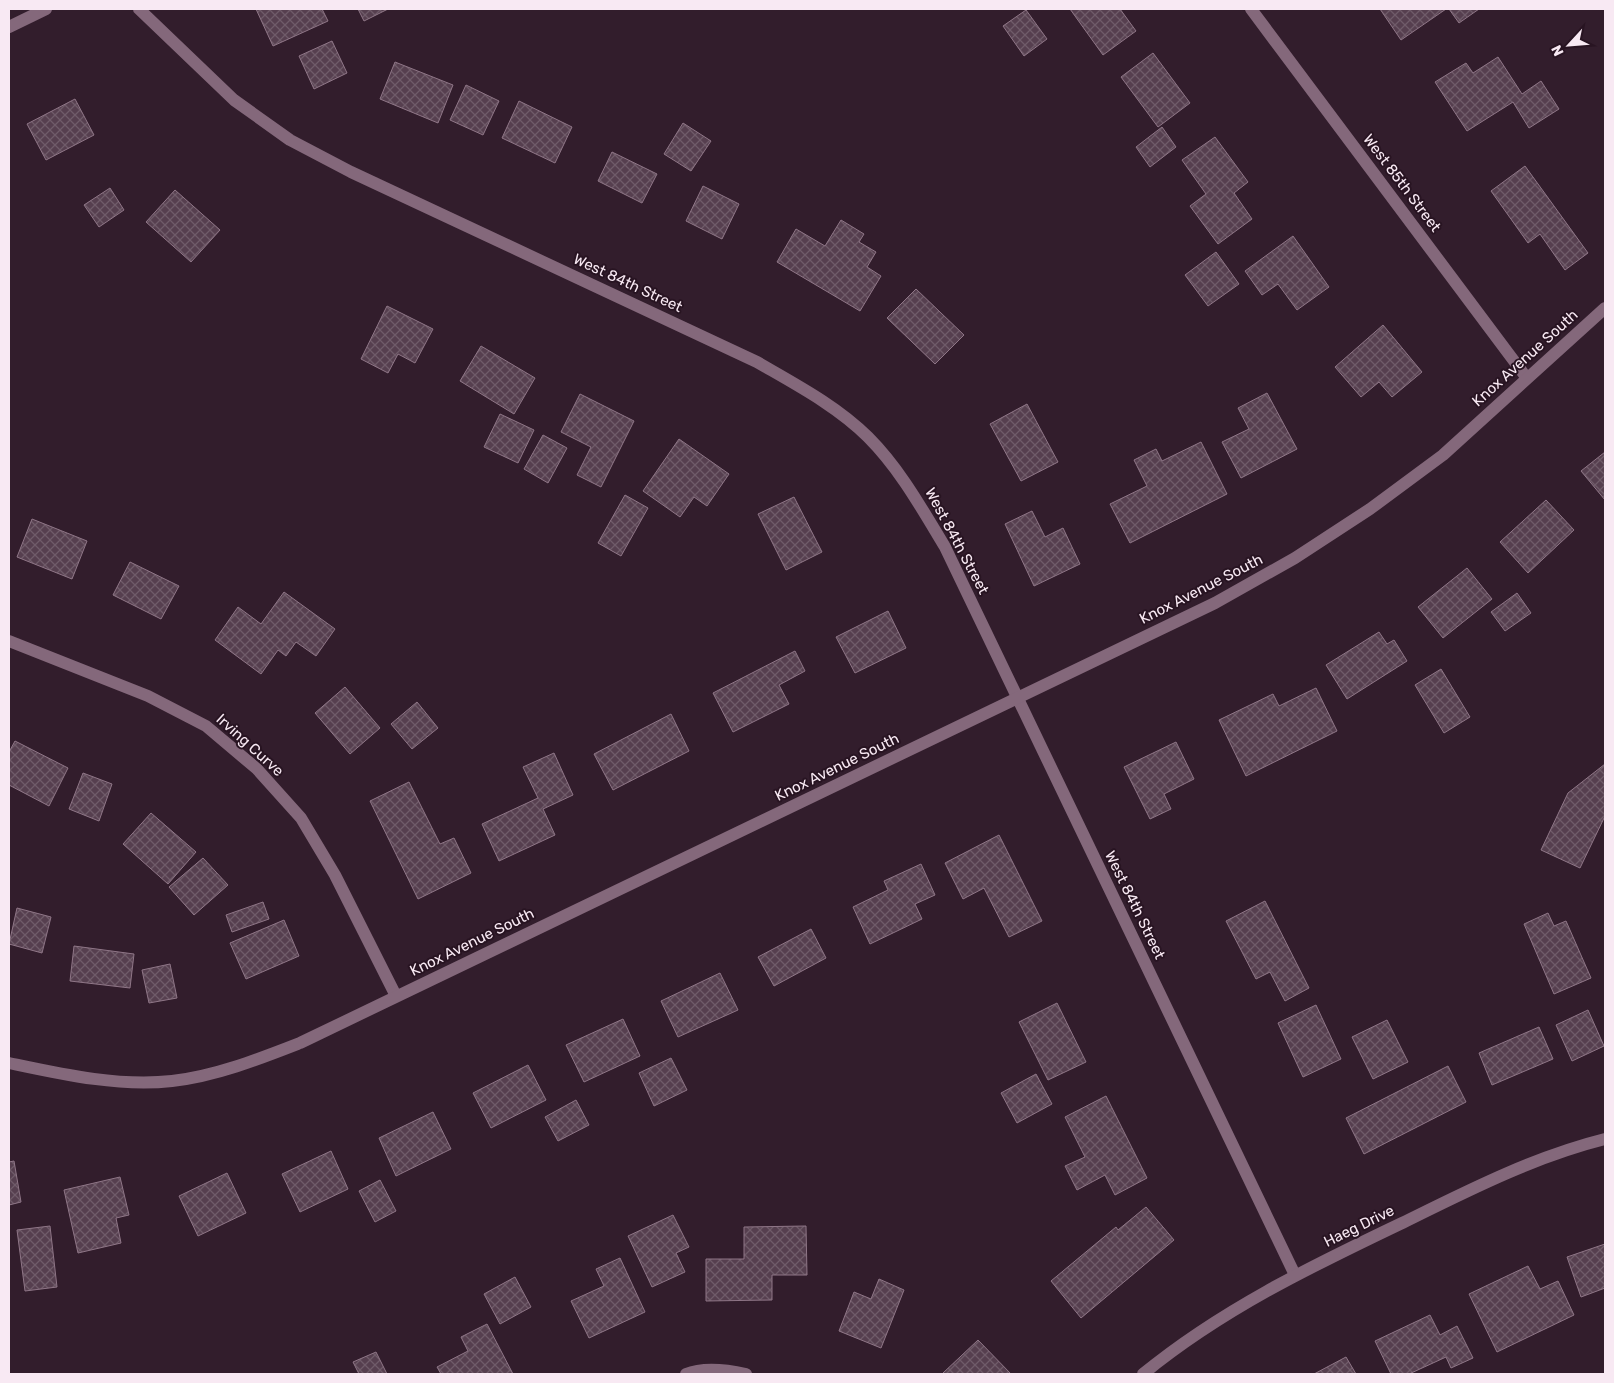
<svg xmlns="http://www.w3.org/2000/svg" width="1614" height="1383" viewBox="0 0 1614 1383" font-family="Rubik,sans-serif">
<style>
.building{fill:url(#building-cross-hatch);stroke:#8f7687}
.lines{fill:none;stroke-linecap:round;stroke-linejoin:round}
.minor{stroke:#84687b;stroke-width:12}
.labels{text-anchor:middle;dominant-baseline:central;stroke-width:4;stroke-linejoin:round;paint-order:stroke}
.street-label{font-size:15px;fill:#f8e9f3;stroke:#281422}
</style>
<defs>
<pattern id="building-cross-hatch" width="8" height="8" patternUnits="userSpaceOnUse" patternTransform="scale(1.25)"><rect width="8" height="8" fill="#563f4f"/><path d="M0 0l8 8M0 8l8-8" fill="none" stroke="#6f5b69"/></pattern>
</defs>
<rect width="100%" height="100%" fill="#321d2c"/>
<!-- building -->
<g class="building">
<path d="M256 9H322L328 21 273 46Z"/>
<path d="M358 9H388L364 21Z"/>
<path d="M1070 9H1120L1136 31 1103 55Z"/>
<path d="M1380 9H1446L1401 40Z"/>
<path d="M1449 9H1479L1459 23Z"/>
<path d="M1026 10 1047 39 1024 56 1003 26Z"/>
<path d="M332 41 347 73 314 89 299 56Z"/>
<path d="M1153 53 1190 103 1158 127 1121 77Z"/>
<path d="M1498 57 1522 94 1541 81 1559 109 1529 128 1513 102 1467 131 1435 82 1466 63 1473 73Z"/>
<path d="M395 62 453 85 438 123 380 99Z"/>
<path d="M466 85 499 101 483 135 450 120Z"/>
<path d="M75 99 94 135 46 160 27 124Z"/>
<path d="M519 101 572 127 555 163 502 138Z"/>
<path d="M683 123 711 141 691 171 664 154Z"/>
<path d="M1162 127 1176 147 1150 167 1136 147Z"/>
<path d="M1215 137 1248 182 1234 193 1252 219 1218 244 1190 206 1206 194 1182 160Z"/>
<path d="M612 152 657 174 642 203 598 181Z"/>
<path d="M1525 166 1588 253 1565 270 1540 234 1528 243 1491 191Z"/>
<path d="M703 186 739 204 722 239 686 221Z"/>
<path d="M110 188 124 210 99 227 84 205Z"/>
<path d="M175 190 220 230 191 262 146 222Z"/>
<path d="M841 220 864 234 859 242 876 252 867 267 881 276 860 311 777 262 796 229 825 246Z"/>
<path d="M1293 236 1329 287 1297 310 1278 284 1262 295 1245 271Z"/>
<path d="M1216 252 1239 284 1208 306 1185 275Z"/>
<path d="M916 289 964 335 935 364 887 318Z"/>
<path d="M387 306 433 329 415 363 398 354 388 373 361 359Z"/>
<path d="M1383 325 1422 372 1392 397 1379 382 1361 397 1335 367Z"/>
<path d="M481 346 535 378 514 414 460 381Z"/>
<path d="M1267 393 1297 449 1241 478 1222 442 1249 429 1238 408Z"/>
<path d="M580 394 634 421 601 487 577 475 591 447 561 432Z"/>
<path d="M1027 404 1058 462 1021 481 990 424Z"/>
<path d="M500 414 534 430 518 463 484 447Z"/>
<path d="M543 435 567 448 548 483 524 469Z"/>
<path d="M679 439 729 474 707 506 694 497 680 517 643 491Z"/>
<path d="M1201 442 1227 494 1130 543 1110 504 1147 486 1134 460 1156 449 1162 461Z"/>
<path d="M1605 452V500L1581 471Z"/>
<path d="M625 495 648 508 621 556 598 543Z"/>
<path d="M794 497 822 552 786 570 758 514Z"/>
<path d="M1546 500 1574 530 1528 573 1500 542Z"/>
<path d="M1032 511 1045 537 1063 528 1080 564 1034 586 1005 524Z"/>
<path d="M32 519 87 541 72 579 17 557Z"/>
<path d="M130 562 179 586 161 619 113 595Z"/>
<path d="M1467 568 1492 599 1443 638 1418 607Z"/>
<path d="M284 592 335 629 316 656 296 642 286 656 278 650 261 674 215 640 238 607 261 624Z"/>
<path d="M1517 593 1531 613 1505 631 1491 612Z"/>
<path d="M888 611 906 648 855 673 836 637Z"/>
<path d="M1379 632 1387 644 1394 640 1407 661 1347 699 1326 665Z"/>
<path d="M795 651 805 671 779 685 789 704 733 732 713 693Z"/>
<path d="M1441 669 1470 717 1444 733 1415 685Z"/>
<path d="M345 687 380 728 350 754 315 713Z"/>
<path d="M1316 688 1337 731 1246 776 1219 720 1273 694 1279 706Z"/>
<path d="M417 702 438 728 412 749 391 724Z"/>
<path d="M671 714 689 751 613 790 594 754Z"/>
<path d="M15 741 68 768 49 806 9 785V752Z"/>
<path d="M1176 742 1194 779 1164 794 1171 809 1150 819 1124 767Z"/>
<path d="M554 753 573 795 543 809 555 835 499 861 482 824 538 798 523 767Z"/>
<path d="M1605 764V816L1580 868 1541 850 1568 793Z"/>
<path d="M83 773 112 784 99 821 69 809Z"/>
<path d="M409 782 440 844 454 838 471 873 418 899 370 801Z"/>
<path d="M151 813 196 852 168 884 123 844Z"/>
<path d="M999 835 1042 921 1009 937 984 888 963 899 945 863Z"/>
<path d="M203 858 228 885 194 915 169 887Z"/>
<path d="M921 864 935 895 915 904 922 919 870 944 853 907 888 890 884 881Z"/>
<path d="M1265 901 1309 988 1285 1001 1270 972 1256 979 1226 921Z"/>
<path d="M263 902 269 919 232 932 226 915Z"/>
<path d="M17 908 51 917 42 953 9 944Z"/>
<path d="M1548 913 1554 926 1566 921 1591 978 1554 994 1524 924Z"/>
<path d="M284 920 299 956 246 979 230 943Z"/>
<path d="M811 929 826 958 774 986 758 957Z"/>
<path d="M74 946 134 954 130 988 70 981Z"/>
<path d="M170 964 177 998 149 1003 142 970Z"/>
<path d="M720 973 738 1010 678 1037 661 1001Z"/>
<path d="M1057 1003 1086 1062 1048 1080 1019 1022Z"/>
<path d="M1316 1005 1341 1059 1303 1077 1278 1023Z"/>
<path d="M1588 1010 1604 1046 1572 1061 1556 1025Z"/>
<path d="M623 1019 640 1056 584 1082 566 1045Z"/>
<path d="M1387 1020 1408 1062 1373 1079 1352 1037Z"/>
<path d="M1539 1027 1553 1059 1492 1085 1479 1053Z"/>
<path d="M671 1058 687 1090 654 1106 639 1073Z"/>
<path d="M528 1065 546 1100 491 1128 473 1093Z"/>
<path d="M1448 1066 1466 1102 1364 1154 1346 1118Z"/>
<path d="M1036 1074 1052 1104 1017 1123 1001 1093Z"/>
<path d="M1106 1096 1147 1178 1115 1195 1105 1175 1077 1190 1065 1166 1085 1157 1065 1117Z"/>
<path d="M576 1100 589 1125 558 1141 545 1117Z"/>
<path d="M433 1112 451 1149 396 1176 379 1138Z"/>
<path d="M331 1151 348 1189 300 1212 282 1174Z"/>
<path d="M14 1161 21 1202 9 1205V1162Z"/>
<path d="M227 1173 246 1213 198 1236 179 1196Z"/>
<path d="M120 1177 129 1215 116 1218 121 1243 78 1253 64 1190Z"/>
<path d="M380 1180 396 1211 375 1222 359 1191Z"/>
<path d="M1146 1207 1174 1240 1081 1318 1051 1281 1116 1227 1118 1230Z"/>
<path d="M673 1215 689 1247 676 1253 685 1272 652 1287 628 1236Z"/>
<path d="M50 1226 57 1287 25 1291 17 1230Z"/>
<path d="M806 1226 807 1275H772V1300L706 1301V1259H744V1227Z"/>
<path d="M1605 1244V1288L1581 1297 1567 1257Z"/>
<path d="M620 1258 645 1312 589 1338 571 1301 604 1286 596 1269Z"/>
<path d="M1528 1266 1540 1289 1558 1281 1574 1315 1497 1352 1469 1294Z"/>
<path d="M515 1277 531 1307 500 1324 484 1294Z"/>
<path d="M879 1279 904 1290 881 1348 839 1331 854 1292 871 1299Z"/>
<path d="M1430 1315 1440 1335 1457 1326 1473 1358 1451 1368 1446 1357 1409 1374H1391L1375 1341Z"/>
<path d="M487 1324 513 1374H441L437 1367 468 1351 461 1337Z"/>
<path d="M978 1340 1011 1374H944L943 1373Z"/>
<path d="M376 1352 387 1374H359L353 1362Z"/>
<path d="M1346 1357 1356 1374H1314Z"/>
</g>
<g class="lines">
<!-- minor -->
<g class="minor">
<path d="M139 9 234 100 290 140 351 172 757 362C795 384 837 406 868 437 900 469 922 509 945 547L1295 1275"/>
<path d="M1251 9 1526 377"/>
<path d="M9 27 46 9"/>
<path d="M9 641 148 696 206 726 257 769 301 818 335 875 396 996"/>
<path d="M9 1063C61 1074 118 1087 172 1081 216 1076 259 1059 300 1043L1215 603 1295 558 1370 509 1443 455 1605 308"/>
<path d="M686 1374C703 1367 728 1370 746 1374"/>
<path d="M1143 1374C1221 1310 1310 1267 1400 1224 1467 1191 1533 1157 1605 1139"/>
</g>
</g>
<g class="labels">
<!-- street labels -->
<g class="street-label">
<text transform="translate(1402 183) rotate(53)">West 85th Street</text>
<text transform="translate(628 283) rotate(25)">West 84th Street</text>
<text transform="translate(1525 358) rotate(-42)">Knox Avenue South</text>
<text transform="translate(957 541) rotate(62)">West 84th Street</text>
<text transform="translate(1201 589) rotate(-27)">Knox Avenue South</text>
<text transform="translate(250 745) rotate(42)">Irving Curve</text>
<text transform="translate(837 767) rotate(-26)">Knox Avenue South</text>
<text transform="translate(1135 905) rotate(64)">West 84th Street</text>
<text transform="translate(472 942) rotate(-26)">Knox Avenue South</text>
<text transform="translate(1359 1226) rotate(-26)">Haeg Drive</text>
</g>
</g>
<!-- border -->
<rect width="1614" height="1383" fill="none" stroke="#f8e9f3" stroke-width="20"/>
<!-- north arrow -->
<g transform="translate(1569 45) rotate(244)" stroke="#281422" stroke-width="4" paint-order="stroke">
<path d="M0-4L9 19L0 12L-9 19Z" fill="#f8e9f3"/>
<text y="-8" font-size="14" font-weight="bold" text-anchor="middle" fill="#f8e9f3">N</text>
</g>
</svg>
